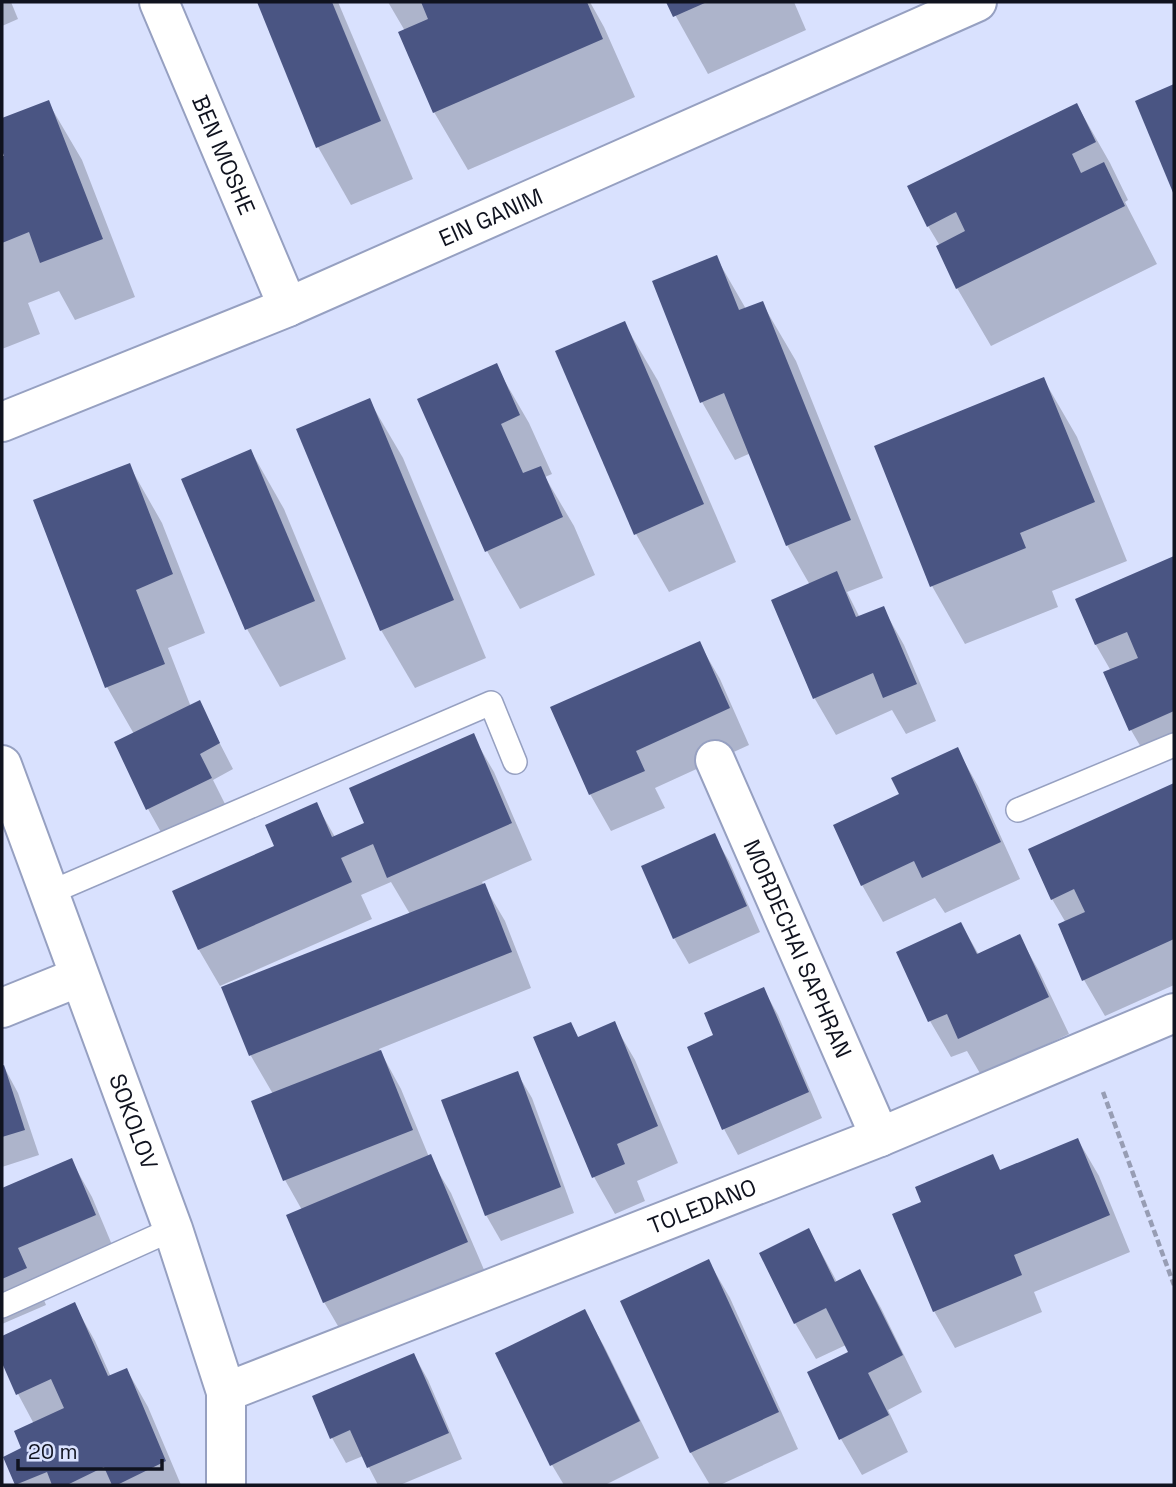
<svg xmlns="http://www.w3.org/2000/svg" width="1176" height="1487" viewBox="0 0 1176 1487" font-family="'Space Grotesk',sans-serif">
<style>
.shadow{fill:#0003}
.building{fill:#4a5583}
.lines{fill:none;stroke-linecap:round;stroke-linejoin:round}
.lane-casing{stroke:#96a0c1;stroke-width:26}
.street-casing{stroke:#96a0c1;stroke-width:42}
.secondary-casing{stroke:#96a0c1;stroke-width:42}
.path{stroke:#979db4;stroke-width:4.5;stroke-dasharray:7 3.5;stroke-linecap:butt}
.lane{stroke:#fff;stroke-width:23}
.street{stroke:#fff;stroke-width:38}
.secondary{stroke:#fff;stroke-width:38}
.labels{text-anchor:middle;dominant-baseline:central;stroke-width:7;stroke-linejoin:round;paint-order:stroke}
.street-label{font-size:23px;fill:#10131f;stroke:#d9e1fe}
</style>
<rect width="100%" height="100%" fill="#d9e1fe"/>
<!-- shadow -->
<g class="shadow">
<path d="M2 2H11L18 19 2 26Z"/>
<path d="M259 2H338L413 179 351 205 318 147Z"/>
<path d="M388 2H590L604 27 635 97 468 170 434 112 405 31Z"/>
<path d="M668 2H794L806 30 708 74Z"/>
<path d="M1174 86V190L1137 102Z"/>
<path d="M48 102 82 160 135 297 75 320 59 291 28 303 40 334 2 349V158L6 157 2 145V120Z"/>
<path d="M1077 105 1110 163 1128 200 1125 202 1157 264 991 346 957 288 940 246 928 226Z"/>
<path d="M716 257 746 309 762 303 796 361 883 578 847 592 860 618 883 608 904 645 936 721 906 734 892 710 836 735 815 699 773 601 810 585 787 545 751 453 735 460 702 402Z"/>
<path d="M624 323 658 381 736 562 669 592 636 534Z"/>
<path d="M496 366 529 423 552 474 545 477 574 526 595 575 520 609 487 551 419 400Z"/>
<path d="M1044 380 1077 437 1127 561 1052 591 1058 607 965 644 932 586 876 447Z"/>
<path d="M369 400 403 458 486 658 415 688 381 630Z"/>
<path d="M251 451 284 509 346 659 280 687 247 629Z"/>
<path d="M129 465 162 523 205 633 168 648 191 707 199 703 233 769 213 780 225 804 162 834 148 809 134 734 107 687Z"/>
<path d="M1174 558V757L1152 766 1131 730 1111 671 1096 645 1077 600Z"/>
<path d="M699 643 720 679 749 745 655 788 665 808 611 831 590 794Z"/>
<path d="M473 736 494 772 532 860 482 882 505 921 531 988 379 1049 401 1089 429 1157 451 1193 488 1279 345 1338 324 1302 302 1210 285 1180 254 1102 273 1094 251 1056 224 988 410 914 391 882 361 895 372 919 220 986 199 950 174 892 276 847 316 804 335 837 366 824Z"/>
<path d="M957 749 978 786 1020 879 945 913 935 898 883 922 862 885 901 795Z"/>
<path d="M1174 785V985L1105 1016 1084 980 1066 923 1052 899 1030 850Z"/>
<path d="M714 836 729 861 760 932 689 964 674 938Z"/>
<path d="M961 924 979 955 1019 936 1040 973 1069 1034 981 1075 967 1051 951 1057 930 1021Z"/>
<path d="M764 990 778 1015 822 1118 738 1155 724 1129 715 1036Z"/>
<path d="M570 1024 579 1039 614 1024 635 1060 678 1163 637 1181 645 1201 615 1214 594 1177 536 1038Z"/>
<path d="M4 1067 18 1093 39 1155 2 1167V1068Z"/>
<path d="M517 1073 532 1098 574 1213 501 1241 486 1215Z"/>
<path d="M1078 1140 1099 1176 1130 1252 1034 1292 1042 1312 955 1348 934 1311 924 1203 992 1156 1001 1172Z"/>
<path d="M71 1160 92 1197 115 1252 38 1285 46 1305 2 1324V1190Z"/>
<path d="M809 1230 837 1282 860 1271 881 1308 922 1392 888 1410 908 1452 862 1475 841 1439 850 1353 846 1345 816 1359 795 1323Z"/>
<path d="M709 1262 730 1298 798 1449 720 1485H710L691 1453 622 1302Z"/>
<path d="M74 1304 95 1341 111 1377 127 1370 148 1407 181 1485H17L5 1458 24 1449 34 1424 18 1394 2 1359V1338Z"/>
<path d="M584 1311 605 1348 659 1458 605 1485H564L552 1465Z"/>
<path d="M414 1355 428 1380 462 1459 400 1485H378L363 1456 346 1463 332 1438Z"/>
</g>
<!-- building -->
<g class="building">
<path d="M257 2H332L381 121 316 148Z"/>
<path d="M421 2H587L603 39 433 113 398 32 428 19Z"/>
<path d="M666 2H707L673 17Z"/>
<path d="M1174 84V195L1135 101Z"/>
<path d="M49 100 103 239 40 263 29 232 2 243V156H4L2 150V118Z"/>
<path d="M1077 103 1096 142 1072 154 1081 173 1104 162 1125 206 956 289 936 246 965 231 956 212 927 227 907 186Z"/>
<path d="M717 255 739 310 763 301 851 520 786 546 724 393 700 403 652 281Z"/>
<path d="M625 321 704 504 634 535 555 351Z"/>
<path d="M497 363 520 415 501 424 523 473 541 466 563 517 485 552 417 399Z"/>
<path d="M1044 377 1095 502 1020 533 1026 548 930 587 874 446Z"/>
<path d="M370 398 454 600 380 631 296 429Z"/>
<path d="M251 449 315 601 245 630 181 479Z"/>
<path d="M130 463 173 574 136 590 165 664 105 688 33 500Z"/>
<path d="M1174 556V711L1129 731 1103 672 1138 658 1127 632 1095 645 1075 599Z"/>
<path d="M837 571 856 617 884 606 917 684 883 698 873 673 813 699 771 600Z"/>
<path d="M700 641 730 708 636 751 645 771 589 795 550 707Z"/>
<path d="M200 700 220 743 200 754 212 778 146 810 114 742Z"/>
<path d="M474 733 512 823 387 878 373 844 341 858 352 882 198 950 172 891 274 846 265 825 317 802 332 837 364 823 349 788Z"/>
<path d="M958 747 1001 842 922 878 914 861 861 886 833 825 899 794 891 778Z"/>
<path d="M1174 783V939L1082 981 1058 924 1085 912 1074 889 1051 900 1028 849Z"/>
<path d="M715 833 747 906 673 939 641 866Z"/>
<path d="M485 883 512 952 249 1056 221 987Z"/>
<path d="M961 922 977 954 1020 934 1049 997 958 1039 947 1014 928 1022 896 952Z"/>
<path d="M764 987 809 1092 722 1130 687 1047 713 1035 704 1013Z"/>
<path d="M615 1021 658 1126 617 1144 625 1164 592 1178 533 1037 571 1022 578 1037Z"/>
<path d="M381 1050 413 1130 283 1181 251 1101Z"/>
<path d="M4 1065 25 1130 2 1137V1066Z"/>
<path d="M518 1071 561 1187 485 1216 441 1100Z"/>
<path d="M1078 1138 1110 1215 1014 1255 1022 1275 933 1312 892 1214 921 1202 915 1187 993 1154 1000 1170Z"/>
<path d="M431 1154 468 1242 323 1303 286 1215Z"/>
<path d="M72 1158 96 1215 18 1248 27 1268 2 1279V1188Z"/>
<path d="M809 1228 835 1282 860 1269 903 1355 868 1373 889 1415 839 1440 807 1372 848 1352 826 1308 794 1324 759 1253Z"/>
<path d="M709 1259 779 1412 690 1453 620 1301Z"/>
<path d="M75 1302 108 1376 127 1368 166 1461 117 1485H112L104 1467 67 1485H52L47 1472 15 1485 3 1457 21 1448 14 1431 64 1408 51 1379 16 1395 2 1363V1336Z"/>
<path d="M585 1309 640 1421 550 1466 495 1353Z"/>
<path d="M414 1353 449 1433 367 1468 350 1430 330 1439 312 1396Z"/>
</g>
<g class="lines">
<defs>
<g id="lane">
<path d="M1018 810 1174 745"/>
<path d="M49 893 491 703 515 762"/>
<path d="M2 1306 173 1229"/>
</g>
<g id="street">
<path id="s1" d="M159 2 288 307"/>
<path id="s2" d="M715 760 880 1137"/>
<path d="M2 1008 79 977"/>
<path id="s3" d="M226 1392 880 1137 1174 1013"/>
</g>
<g id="secondary">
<path id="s4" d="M2 422 288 307 977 2"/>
<path id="s5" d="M2 765 173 1229 226 1392V1485"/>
</g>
</defs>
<!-- lane casing -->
<use href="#lane" class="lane-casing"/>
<!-- street casing -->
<use href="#street" class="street-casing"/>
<!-- secondary casing -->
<use href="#secondary" class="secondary-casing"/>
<!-- path -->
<path class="path" d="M1103 1092 1174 1285"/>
<!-- lane -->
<use href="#lane" class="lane"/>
<!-- street -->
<use href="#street" class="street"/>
<!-- secondary -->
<use href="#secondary" class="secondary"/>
</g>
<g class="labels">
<!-- street labels -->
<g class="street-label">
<text stroke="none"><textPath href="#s1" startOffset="166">BEN MOSHE</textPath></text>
<text stroke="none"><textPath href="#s4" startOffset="530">EIN GANIM</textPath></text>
<text stroke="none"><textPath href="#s2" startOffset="206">MORDECHAI SAPHRAN</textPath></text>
<text stroke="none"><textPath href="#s5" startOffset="380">SOKOLOV</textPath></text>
<text stroke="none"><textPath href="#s3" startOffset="511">TOLEDANO</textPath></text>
</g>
</g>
<!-- border -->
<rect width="1176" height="1487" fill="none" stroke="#10131f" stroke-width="7"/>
<!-- scale -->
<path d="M18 1459v10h144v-10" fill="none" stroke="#10131f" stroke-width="3.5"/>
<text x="28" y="1459" font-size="21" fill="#10131f" stroke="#d9e1fe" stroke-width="5" paint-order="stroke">20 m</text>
</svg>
